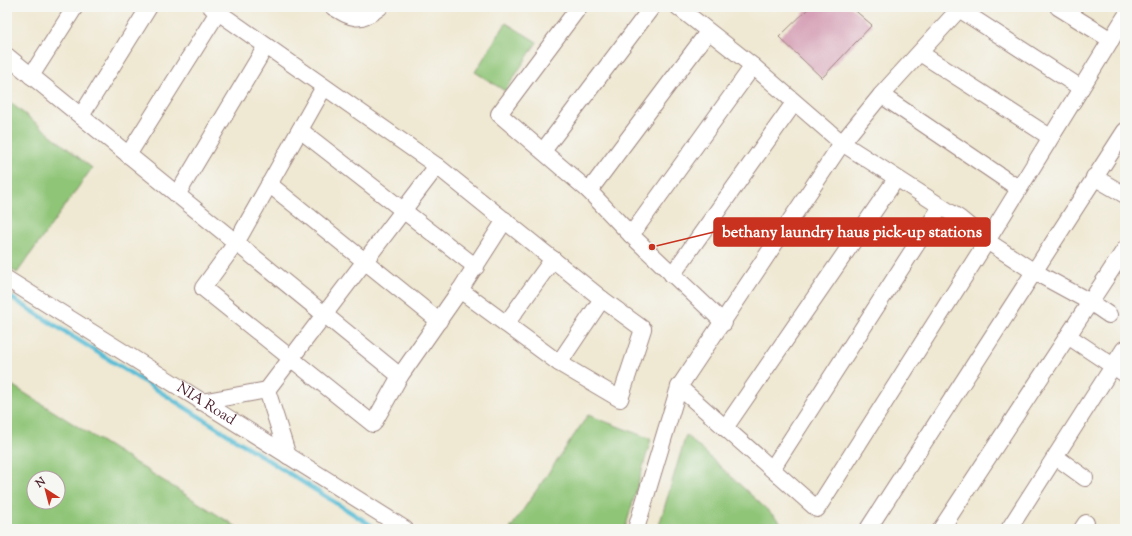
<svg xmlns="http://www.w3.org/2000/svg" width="1132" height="536" viewBox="0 0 1132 536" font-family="'Sorts Mill Goudy',serif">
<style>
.green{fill:#8fc577;stroke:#6c7251;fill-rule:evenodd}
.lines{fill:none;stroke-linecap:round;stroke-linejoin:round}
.stream{stroke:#58bdd6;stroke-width:4.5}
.building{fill:#d6a0b6}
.minor-casing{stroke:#9c847e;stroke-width:18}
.minor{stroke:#fff;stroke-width:16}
.labels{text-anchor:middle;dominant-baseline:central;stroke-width:3.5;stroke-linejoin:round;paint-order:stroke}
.street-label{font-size:15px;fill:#4a1f2b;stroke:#f6f6f2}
.leader{fill:none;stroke:#c8321e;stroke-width:1.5}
.callout-dot{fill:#c8321e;stroke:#f6f6f2;stroke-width:1.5}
.callout{fill:#c8321e;stroke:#c8321e;stroke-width:1.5}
.callout-label{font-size:16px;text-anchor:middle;font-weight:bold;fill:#fff}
</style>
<rect width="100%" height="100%" fill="#f6f6f2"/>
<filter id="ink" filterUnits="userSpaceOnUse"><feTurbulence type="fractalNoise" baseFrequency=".025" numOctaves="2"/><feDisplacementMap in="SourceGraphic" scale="8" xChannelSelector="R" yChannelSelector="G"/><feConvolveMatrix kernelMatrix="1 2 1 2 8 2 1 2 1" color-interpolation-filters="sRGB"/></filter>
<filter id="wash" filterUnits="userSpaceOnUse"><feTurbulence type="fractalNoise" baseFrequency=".012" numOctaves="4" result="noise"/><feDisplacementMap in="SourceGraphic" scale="16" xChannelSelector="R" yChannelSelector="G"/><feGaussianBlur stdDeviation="0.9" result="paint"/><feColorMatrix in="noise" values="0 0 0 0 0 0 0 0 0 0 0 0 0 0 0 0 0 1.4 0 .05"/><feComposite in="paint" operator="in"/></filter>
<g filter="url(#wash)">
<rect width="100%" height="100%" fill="#efe8d2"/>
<!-- green -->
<g class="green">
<path d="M506 23 537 42 505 91 475 72Z"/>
<path d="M7 100 92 168 17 273 7 266Z"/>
<path d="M7 382 240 529H7ZM34 478H58V502H34Z"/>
<path d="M588 415 651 439 625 529H510Z"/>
<path d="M686 435 788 529H658Z"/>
</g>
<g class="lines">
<!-- stream -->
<path class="stream" d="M7 295 377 529"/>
</g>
<g id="blocks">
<!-- building -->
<path class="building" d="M810 7H851L872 25 822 78 779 37Z"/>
</g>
</g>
<g filter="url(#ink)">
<use href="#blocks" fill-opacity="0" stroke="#9c847e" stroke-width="1"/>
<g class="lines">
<defs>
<g id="minor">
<path d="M211 7 437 166 602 299 643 329 620 399 559 363 460 290"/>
<path d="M333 7C353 19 360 23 380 7"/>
<path d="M579 7 499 114 589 191 631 235 724 323"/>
<path d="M678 7 753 66 842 143 959 218 987 241 1033 271 1090 302 1109 315"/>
<path d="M1058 7 1111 40"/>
<path d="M959 9 1081 88"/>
<path d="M920 53 1050 137"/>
<path d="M7 56 400 376"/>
<path d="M31 76 75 7"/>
<path d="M324 87 236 243 203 288 373 424 400 376 460 290 505 220"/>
<path d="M881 95 1018 188"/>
<path d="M81 116 149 7"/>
<path d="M300 130 476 267"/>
<path d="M543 151 652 7"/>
<path d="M128 155 218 12"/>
<path d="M1094 177 1125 195"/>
<path d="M269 184 439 321"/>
<path d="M589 191 708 32"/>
<path d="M177 195 266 46"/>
<path d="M631 235 753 66"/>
<path d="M672 275 794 103"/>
<path id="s1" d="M7 279 405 529"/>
<path d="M506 324 553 259"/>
<path d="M1068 336 1125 374"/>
<path d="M559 363 602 299"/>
<path d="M679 387 817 509 987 241 1125 17"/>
<path d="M267 390 437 166"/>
<path d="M201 402 267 390 288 456"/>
<path d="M725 428 896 179"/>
<path d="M1056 457 1085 478"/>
<path d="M772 469 940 208"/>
<path d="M636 529 679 387 842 143 881 95 961 7"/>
<path d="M868 529 1125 131"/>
<path d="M941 529 1125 249"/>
<path d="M1009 529 1124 349"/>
<path d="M1082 529 1086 523"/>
</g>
</defs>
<!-- minor casing -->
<use href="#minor" class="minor-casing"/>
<!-- minor -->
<use href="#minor" class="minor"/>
</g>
</g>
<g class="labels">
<!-- street labels -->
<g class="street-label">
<text stroke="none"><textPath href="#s1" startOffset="235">NIA Road</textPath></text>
</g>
</g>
<!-- callouts -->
<path class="leader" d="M652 247L714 232"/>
<circle class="callout-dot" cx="652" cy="247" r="4"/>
<rect class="callout" x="714" y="218" width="276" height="28" rx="4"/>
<g class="callout-label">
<text x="852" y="237">bethany laundry haus pick-up stations</text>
</g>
<!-- margin -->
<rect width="1132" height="536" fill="none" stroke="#f6f6f2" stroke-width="24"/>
<!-- north arrow -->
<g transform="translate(46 490) rotate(324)"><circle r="19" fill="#f6f6f2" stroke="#b1a0a2"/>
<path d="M0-3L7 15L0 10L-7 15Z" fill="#c8321e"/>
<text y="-6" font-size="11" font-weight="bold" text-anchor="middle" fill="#4a1f2b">N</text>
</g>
</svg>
